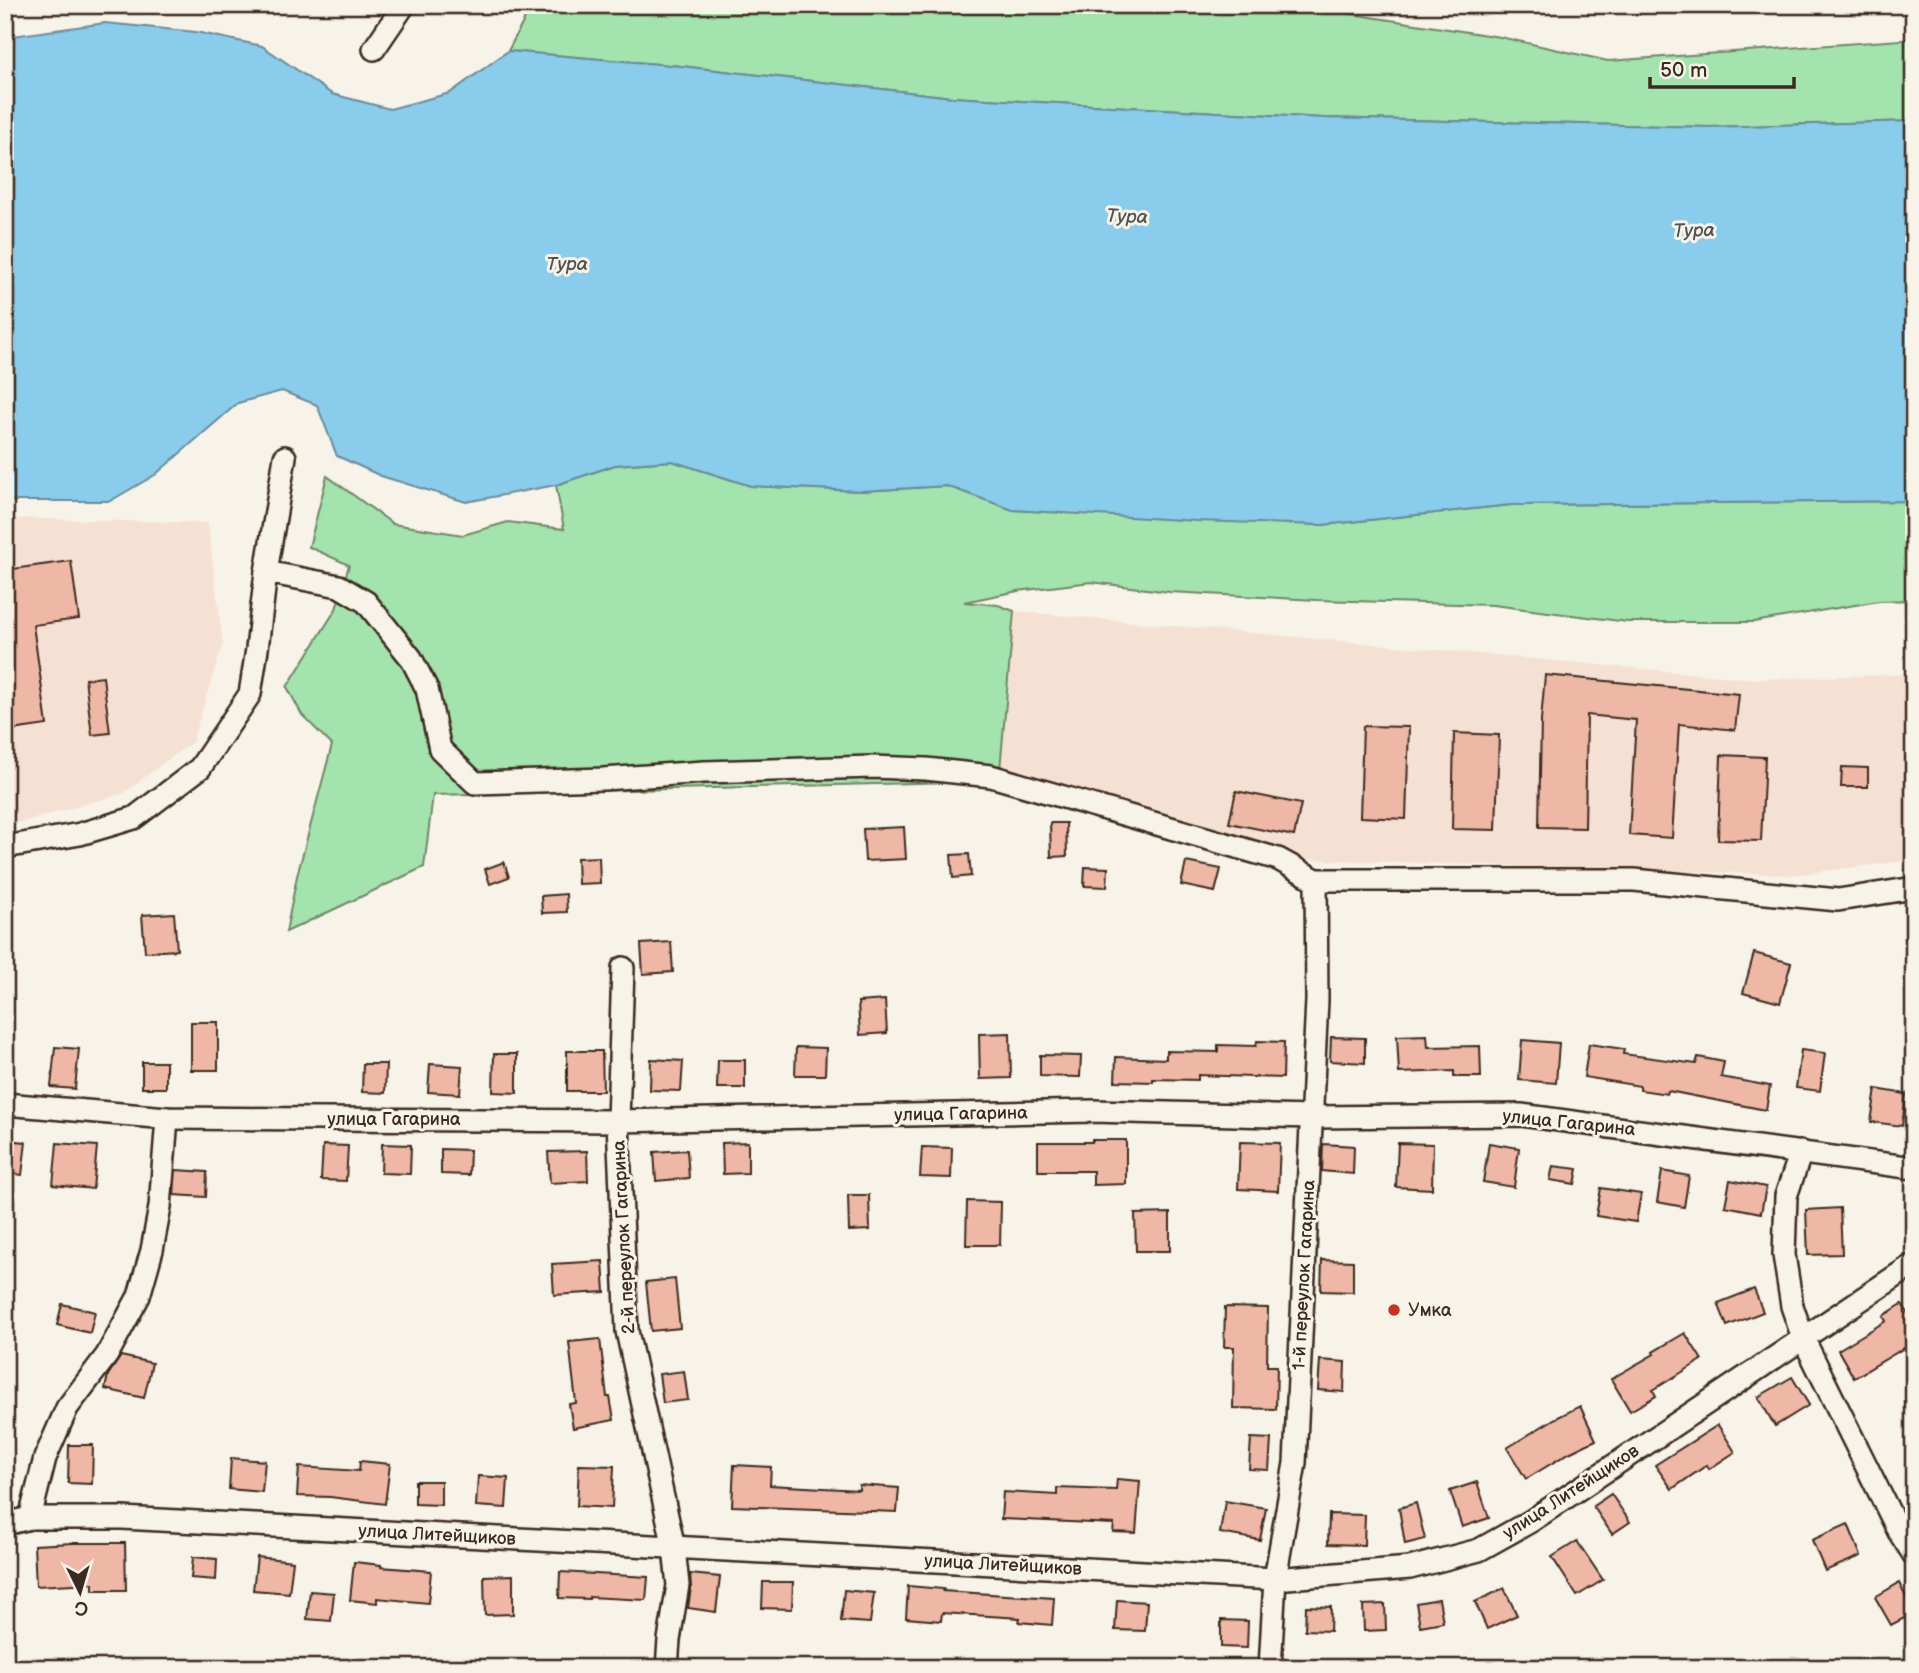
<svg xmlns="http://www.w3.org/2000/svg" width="1919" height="1673" viewBox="0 0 1919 1673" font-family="'Balsamiq Sans',sans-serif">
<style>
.built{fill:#f5e1d4}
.green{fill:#a3e3ad;stroke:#6f8666;stroke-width:2}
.water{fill:#8acceb;stroke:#6a8b99;stroke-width:2}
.building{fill:#efb7a6;stroke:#3b2a1e;stroke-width:2}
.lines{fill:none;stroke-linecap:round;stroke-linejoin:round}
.minor-casing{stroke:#3b2a1e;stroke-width:26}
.minor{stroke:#f7f3e8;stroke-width:21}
.poi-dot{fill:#c8321e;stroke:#f7f3e8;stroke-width:2.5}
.labels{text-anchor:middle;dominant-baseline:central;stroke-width:6;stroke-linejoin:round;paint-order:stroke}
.street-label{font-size:18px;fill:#3b2a1e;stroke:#f7f3e8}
.poi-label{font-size:18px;fill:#3b2a1e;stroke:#f7f3e8;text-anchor:start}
.water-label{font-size:19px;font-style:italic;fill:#4f5251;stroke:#f7f3e8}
</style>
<rect width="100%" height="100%" fill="#f7f3e8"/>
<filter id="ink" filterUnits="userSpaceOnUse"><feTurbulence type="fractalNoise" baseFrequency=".0143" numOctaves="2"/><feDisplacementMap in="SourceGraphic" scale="14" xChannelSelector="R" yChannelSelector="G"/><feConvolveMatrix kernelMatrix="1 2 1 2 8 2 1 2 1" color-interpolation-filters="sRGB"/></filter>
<g filter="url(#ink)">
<!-- built -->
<g class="built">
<path d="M5 518 208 523 223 644 192 742 124 793 5 827Z"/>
<path d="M1014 611 1754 679 1914 674V860L1792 875 1297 859 1000 770Z"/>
</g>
<!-- green -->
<g class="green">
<path d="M532 5H1293L1500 37 1608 61 1914 39V121L1709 127 1323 118 952 97 681 66 508 51Z"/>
<path d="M672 461 751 486 861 491 947 486 1013 510 1322 525 1511 505 1914 501V600L1879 601 1754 622H1628L1493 605 1316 600 1170 592 1091 582 1018 591 964 602 998 605 1014 611 1000 770 959 782 433 795 424 867 286 932 297 876 332 745 302 715 287 687 336 609 349 565 309 547 327 476 393 524 463 535 508 522 564 529 556 485 615 465Z"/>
</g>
<!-- water -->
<path class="water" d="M105 23 196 32 262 46 332 94 390 109 450 93 508 51 681 66 952 97 1323 118 1709 127 1914 121V501L1511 505 1322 525 1197 521 1013 510 947 486 861 491 751 486 672 461 615 465 556 485 466 502 381 476 337 456 317 405 282 391 238 403 155 475 110 501H5V37Z"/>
<!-- building -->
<g class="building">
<path d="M71 561 79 619 33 625 47 725 5 731V570Z"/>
<path d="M1545 675 1739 694 1735 730 1679 724 1672 838 1629 835 1636 720 1587 715 1585 828 1539 827 1541 720Z"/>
<path d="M103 677 110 733 92 735 85 679Z"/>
<path d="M1363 726 1409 727 1406 819 1360 817Z"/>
<path d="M1454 733 1499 735 1496 830 1452 829Z"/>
<path d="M1721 755 1765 757 1761 841 1718 840Z"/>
<path d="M1842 767 1868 768V787H1841Z"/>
<path d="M1236 791 1301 804 1294 836 1229 823Z"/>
<path d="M1050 823H1066L1067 856 1051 857Z"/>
<path d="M904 827 906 859 865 861 863 829Z"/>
<path d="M969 854 971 876 953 878 951 855Z"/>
<path d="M599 857 600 883 578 884 577 858Z"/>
<path d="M504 862 509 877 490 884 485 869Z"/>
<path d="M1186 862 1221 869 1215 892 1181 885Z"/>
<path d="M1085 867 1108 868 1107 887 1084 886Z"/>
<path d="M566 894 567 912 542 913 541 896Z"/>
<path d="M174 913 177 950 145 952 142 915Z"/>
<path d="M671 942 673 972 643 974 641 944Z"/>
<path d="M1754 953 1791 963 1780 1003 1743 993Z"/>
<path d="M885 1000 887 1033 860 1035 858 1002Z"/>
<rect x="191" y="1022" width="27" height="48"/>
<path d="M1010 1033 1011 1078 980 1079 979 1034Z"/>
<path d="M1427 1035 1428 1047 1480 1046 1481 1077H1454V1071L1399 1073 1397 1036Z"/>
<path d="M1331 1037 1365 1038V1063L1330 1061Z"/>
<path d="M1522 1040 1559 1043 1556 1083 1519 1080Z"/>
<path d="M1257 1041 1284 1042 1283 1078 1198 1075V1080L1153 1079V1082L1115 1081 1116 1057 1166 1059V1051L1218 1052V1045L1256 1046Z"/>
<path d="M1589 1044 1624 1049 1623 1054 1696 1064 1698 1057 1724 1062 1721 1077 1770 1086 1766 1110 1668 1091 1667 1094 1640 1090V1086L1584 1077Z"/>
<path d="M55 1047 79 1049 75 1089 51 1087Z"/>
<path d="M796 1047 826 1048 825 1075H795Z"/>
<path d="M1801 1050 1825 1053 1820 1091 1796 1088Z"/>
<path d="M567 1051H602L603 1091H567Z"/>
<path d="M494 1054H517V1093L493 1092Z"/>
<path d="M1040 1055 1081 1056 1080 1077 1040 1076Z"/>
<path d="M651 1059 683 1061 681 1091 650 1090Z"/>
<path d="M718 1060H745V1088H717Z"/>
<rect x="142" y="1062" width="24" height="26"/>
<path d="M363 1064H386L385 1093 362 1092Z"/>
<path d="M430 1064 462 1066 460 1094 428 1092Z"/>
<path d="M1876 1089 1906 1094 1902 1126 1871 1122Z"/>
<path d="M5 1140 26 1142 22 1175 5 1173Z"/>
<path d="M1092 1140H1126V1184L1093 1185V1171H1038V1142H1092Z"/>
<path d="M748 1142V1173L723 1174 722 1143Z"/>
<path d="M1240 1142 1280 1143 1278 1191 1238 1189Z"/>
<path d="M57 1143 97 1146 93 1189 53 1185Z"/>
<path d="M1398 1143 1433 1144 1432 1189 1396 1187Z"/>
<path d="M1489 1143 1519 1148 1514 1187 1483 1182Z"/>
<path d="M382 1144 411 1145 410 1174 381 1173Z"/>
<path d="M1323 1144 1354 1146 1353 1174 1322 1171Z"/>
<path d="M323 1145 348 1146 346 1181 321 1180Z"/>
<path d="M922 1147 952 1148 951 1178 920 1177Z"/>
<path d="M441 1149 470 1150 469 1175 441 1174Z"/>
<path d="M687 1150 689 1178 656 1181 654 1152Z"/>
<path d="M587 1151 588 1181 550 1183 548 1152Z"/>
<path d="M1553 1166 1578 1169 1575 1184 1550 1180Z"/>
<path d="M176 1170 207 1172 206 1197 174 1195Z"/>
<path d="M1662 1171 1689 1176 1684 1207 1657 1202Z"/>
<path d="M1730 1180 1766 1187 1761 1213 1725 1206Z"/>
<path d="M1601 1188 1641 1194 1636 1222 1596 1216Z"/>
<path d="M848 1195H869L870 1230 849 1231Z"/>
<path d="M967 1201 1001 1202 1000 1245H966Z"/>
<path d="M1840 1208 1842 1254 1808 1255 1806 1210Z"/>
<path d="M1170 1213V1251H1136L1135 1214Z"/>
<path d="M1322 1260 1353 1261V1292L1321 1291Z"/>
<path d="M603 1261 605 1292 554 1295 552 1264Z"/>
<path d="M675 1279 680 1328 651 1331 646 1282Z"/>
<path d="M1754 1289 1763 1312 1727 1326 1718 1303Z"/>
<path d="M62 1304 95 1312 90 1333 57 1325Z"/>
<path d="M1902 1304 1914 1322V1342L1854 1378 1838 1350 1886 1321 1883 1316Z"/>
<path d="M1225 1307 1268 1308 1267 1366H1277L1276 1409 1233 1408 1234 1347H1224Z"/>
<path d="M1685 1333 1702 1360 1653 1390 1656 1396 1630 1411 1611 1379 1654 1354 1653 1352Z"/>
<path d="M600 1339 607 1397H610L614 1420 573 1428 569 1404 576 1403 569 1342Z"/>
<path d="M121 1356 152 1363 144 1398 105 1389 108 1375Z"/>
<path d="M1320 1360 1345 1362 1344 1392 1318 1390Z"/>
<path d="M684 1371 688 1400 663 1403 659 1374Z"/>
<path d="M1792 1377 1809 1405 1775 1426 1758 1397Z"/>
<path d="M1580 1406 1596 1440 1569 1453 1526 1479 1507 1448 1554 1419Z"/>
<path d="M1718 1425 1735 1452 1709 1469 1707 1465 1672 1489 1655 1465Z"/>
<path d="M1251 1438 1271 1439 1269 1470 1249 1469Z"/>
<path d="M69 1445H93L92 1484 68 1483Z"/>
<path d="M231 1458 265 1461 262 1492 229 1489Z"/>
<path d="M360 1461 390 1464 385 1504 330 1497 297 1496 299 1467 359 1471Z"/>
<path d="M579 1465 614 1466 612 1508 577 1506Z"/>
<path d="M734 1465 771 1467 770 1485 859 1490V1485L899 1488 897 1512 732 1506Z"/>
<path d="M478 1476 508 1478 506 1508 476 1506Z"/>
<path d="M1117 1479 1140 1481 1136 1533 1113 1532 1114 1524 1001 1519 1003 1492 1057 1495V1488L1116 1490Z"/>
<path d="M415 1481H441V1505L415 1504Z"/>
<path d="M1477 1482 1489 1518 1462 1527 1450 1491Z"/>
<path d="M1611 1494 1630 1522 1612 1534 1593 1506Z"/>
<path d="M1225 1501 1266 1508 1260 1540 1220 1533Z"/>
<path d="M1416 1503 1425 1539 1405 1544 1399 1508Z"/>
<path d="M1329 1514 1365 1515 1364 1545 1328 1544Z"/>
<path d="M1848 1524 1861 1556 1825 1571 1812 1540Z"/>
<path d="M1577 1541 1603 1580 1577 1596 1552 1557Z"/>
<path d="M73 1543H125L126 1590H93V1583L36 1586 34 1545Z"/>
<path d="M193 1557 217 1559 216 1580 191 1578Z"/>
<path d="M257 1557 293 1561 289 1593 253 1590Z"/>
<path d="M354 1562 381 1565V1567L431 1571 428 1603 377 1598V1603L350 1600Z"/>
<path d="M560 1572 648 1577 646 1600 589 1597V1599L559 1598Z"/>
<path d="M690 1574 720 1577 716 1612 688 1608 691 1587Z"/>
<path d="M513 1575V1614L485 1615 484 1576Z"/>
<path d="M763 1582H793L792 1609 762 1608Z"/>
<path d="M1899 1583 1914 1613 1891 1625 1875 1597Z"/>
<path d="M908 1586 944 1589 943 1591 1054 1598 1052 1625 1019 1622 1020 1618 942 1613 941 1621 906 1618Z"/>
<path d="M1504 1588 1517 1615 1487 1629 1475 1602Z"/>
<path d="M844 1590 874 1593 870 1623 841 1621Z"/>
<path d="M310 1591 334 1593 331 1621 307 1619Z"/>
<path d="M1439 1599 1443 1622 1420 1626 1416 1603Z"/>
<path d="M1117 1600 1147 1602 1145 1631 1115 1630Z"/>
<path d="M1385 1604 1386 1630 1364 1631 1363 1605Z"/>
<path d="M1306 1606 1331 1607 1330 1631 1305 1630Z"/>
<path d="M1221 1620 1248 1621 1247 1648 1221 1647Z"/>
</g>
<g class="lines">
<defs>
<g id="minor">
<path d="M374 49 404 5"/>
<path d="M266 572 339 586 366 602 411 658 427 689 440 749 475 783 603 779 704 772 872 767 926 769 991 776 1278 859 1316 880H1634L1838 900 1914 888"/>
<path d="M5 847 80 834 134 818 200 768 250 694 257 649 266 572 285 457"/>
<path d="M623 968 618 1121 627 1331 674 1548 678 1585 669 1640 667 1668"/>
<path d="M5 1104 167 1118 618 1121 1093 1111 1312 1117 1521 1115 1914 1168"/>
<path d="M1801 1152 1786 1196 1784 1255 1792 1306 1803 1338 1899 1532 1914 1555"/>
<path d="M30 1518 45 1458 67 1408 107 1355 139 1296 152 1250 160 1207 167 1118"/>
<path d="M5 1524 30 1518H122L1275 1579 1410 1568 1479 1550 1531 1521 1914 1264"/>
<path d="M1270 1668 1275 1579 1295 1463 1317 1000 1316 880"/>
</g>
</defs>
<!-- minor casing -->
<use href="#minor" class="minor-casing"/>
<!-- minor -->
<use href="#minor" class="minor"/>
</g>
</g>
<!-- markers -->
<circle class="poi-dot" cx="1394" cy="1310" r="7"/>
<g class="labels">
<!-- street labels -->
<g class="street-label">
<text transform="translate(961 1114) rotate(-1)">улица Гагарина</text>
<text x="394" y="1119">улица Гагарина</text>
<text transform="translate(1569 1123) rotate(6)">улица Гагарина</text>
<text transform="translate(624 1237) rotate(-93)">2-й переулок Гагарина</text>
<text transform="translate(1304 1275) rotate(-87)">1-й переулок Гагарина</text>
<text transform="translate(1571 1492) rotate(-33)">улица Литейщиков</text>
<text transform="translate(437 1535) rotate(3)">улица Литейщиков</text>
<text transform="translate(1003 1565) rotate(3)">улица Литейщиков</text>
</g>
<!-- poi labels -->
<g class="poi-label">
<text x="1408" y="1310">Умка</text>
</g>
<!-- water labels -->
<g class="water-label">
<text transform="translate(1127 217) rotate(2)">Тура</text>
<text transform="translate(1694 231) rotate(-2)">Тура</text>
<text x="567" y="264">Тура</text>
</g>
</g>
<!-- margin -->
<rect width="1919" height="1673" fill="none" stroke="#f7f3e8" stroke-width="28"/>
<rect x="14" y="14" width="1891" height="1645" fill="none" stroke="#3b2a1e" stroke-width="2.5" filter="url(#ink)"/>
<!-- north arrow -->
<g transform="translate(80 1592) rotate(175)" stroke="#f7f3e8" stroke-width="5" paint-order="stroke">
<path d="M0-5L12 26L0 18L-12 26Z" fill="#3b2a1e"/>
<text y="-10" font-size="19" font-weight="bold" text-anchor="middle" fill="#3b2a1e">С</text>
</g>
<!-- scale -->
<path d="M1650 77v10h144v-10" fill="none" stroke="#3b2a1e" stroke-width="3.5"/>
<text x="1660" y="77" font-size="21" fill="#3b2a1e" stroke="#f7f3e8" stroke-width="5" paint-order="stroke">50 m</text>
</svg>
